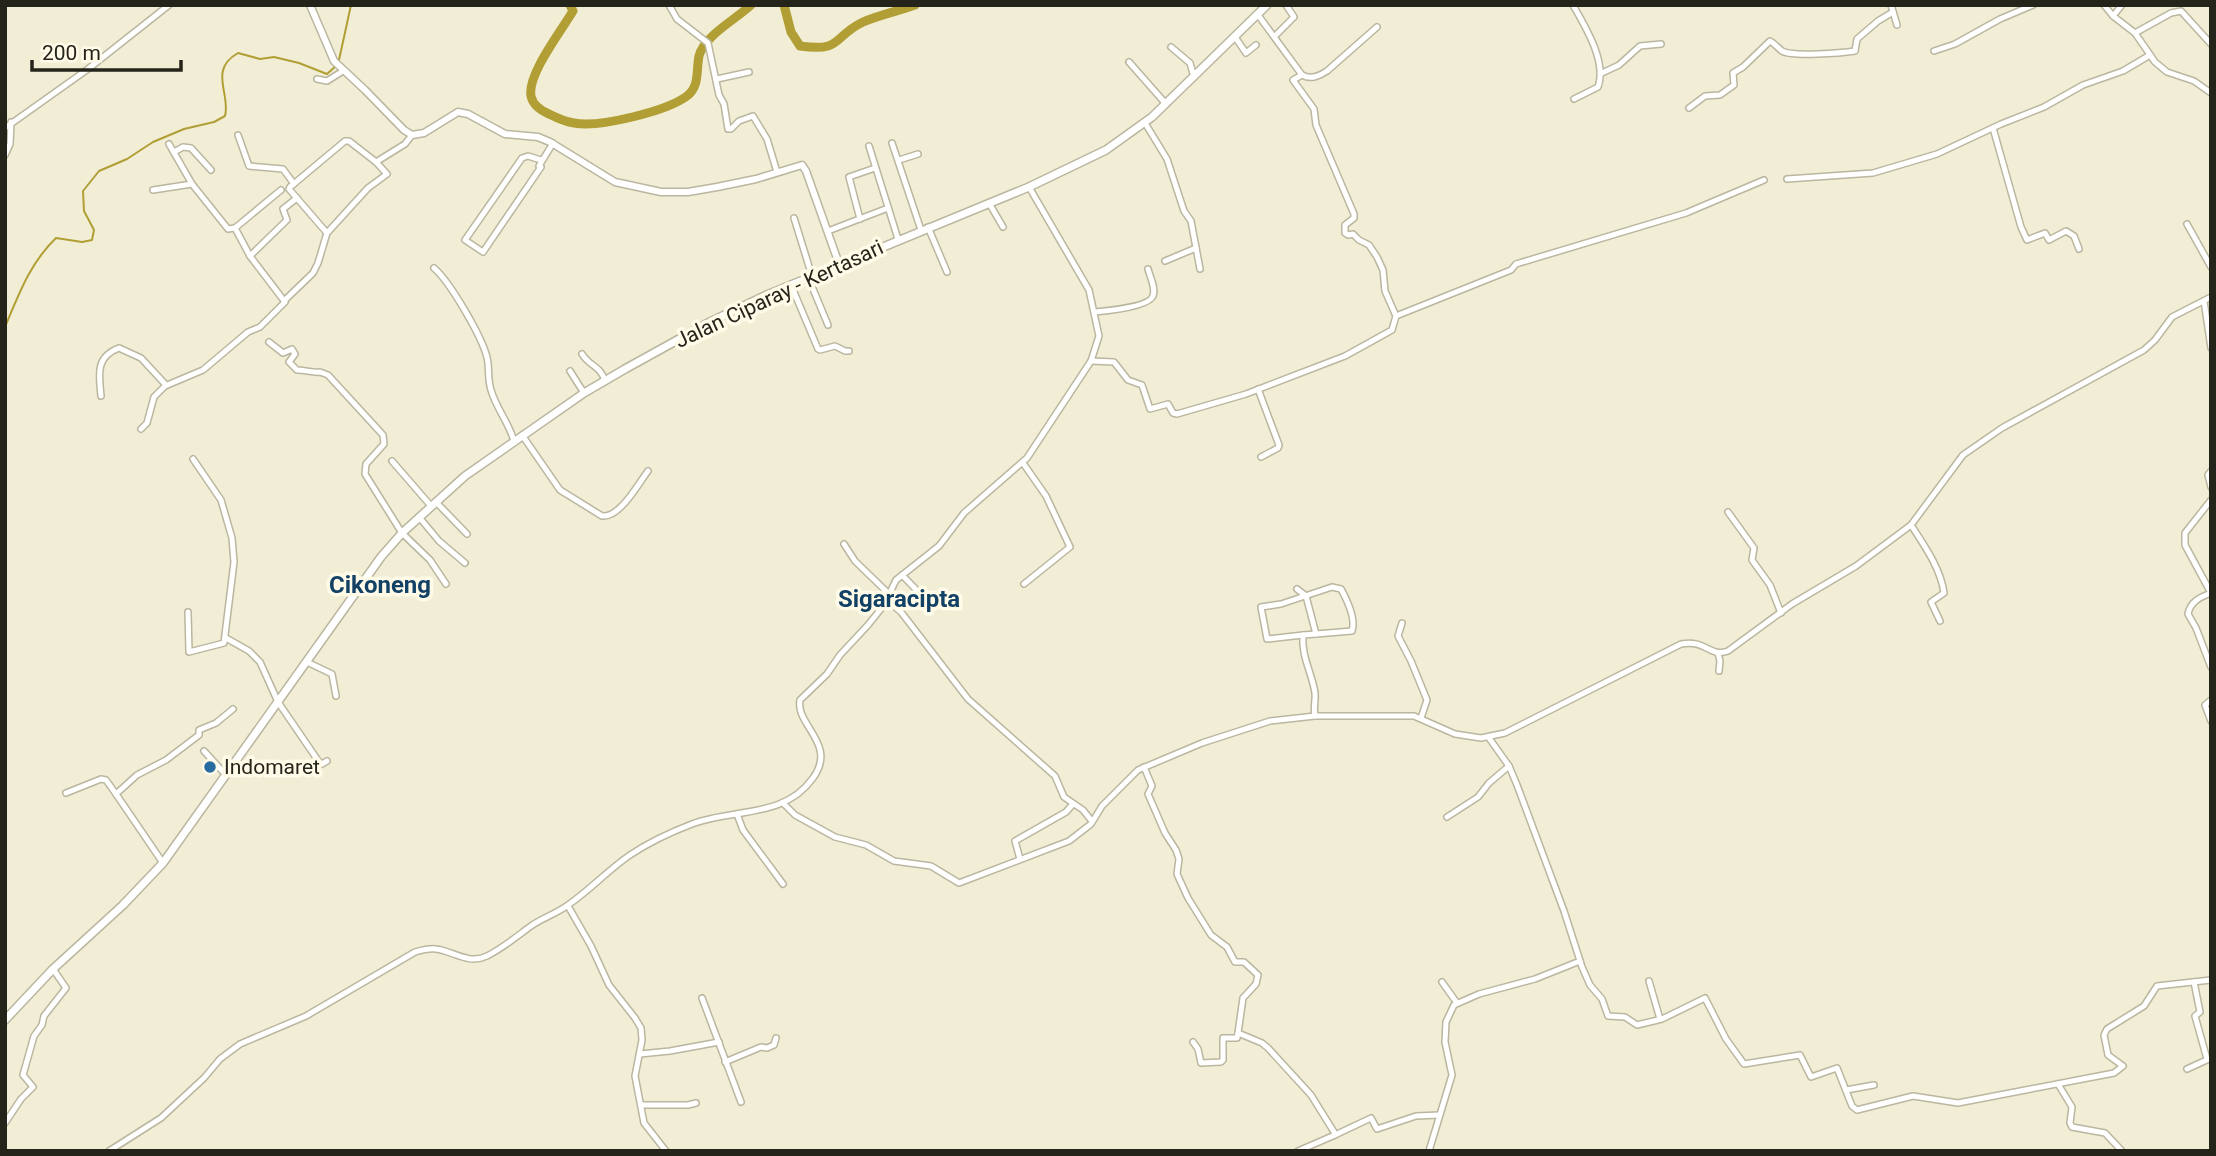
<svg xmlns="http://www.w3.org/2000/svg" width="2216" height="1156" viewBox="0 0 2216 1156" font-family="Roboto,sans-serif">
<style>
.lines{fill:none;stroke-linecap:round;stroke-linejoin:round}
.stream{stroke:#b19e35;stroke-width:2}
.river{stroke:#b19e35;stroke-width:9}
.minor-casing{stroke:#bab69f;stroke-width:8}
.tertiary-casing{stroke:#bab69f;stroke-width:9}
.secondary-casing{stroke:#bab69f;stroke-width:10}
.minor{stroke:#fff;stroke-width:5}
.tertiary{stroke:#fff;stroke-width:6}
.secondary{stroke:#fff;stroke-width:7}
.poi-dot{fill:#276ba0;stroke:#fffbe8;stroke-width:2.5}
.labels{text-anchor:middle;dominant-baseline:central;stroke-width:7;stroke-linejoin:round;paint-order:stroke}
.street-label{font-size:21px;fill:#25241b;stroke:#fffbe8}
.poi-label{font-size:21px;fill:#25241b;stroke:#fffbe8;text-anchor:start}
.quarter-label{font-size:24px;font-weight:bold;fill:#124166;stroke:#fffbe8}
</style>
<rect width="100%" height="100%" fill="#f2eed6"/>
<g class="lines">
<!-- stream -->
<g class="stream">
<path d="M339 60 351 5"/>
<path d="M5 327C19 294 30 263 56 238L82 242 92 240 94 230 84 211 83 191 99 171 127 159 153 142 184 129 214 122 225 116C231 94 208 70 238 53L260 59 274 57 299 63 327 74 337 65"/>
</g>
<!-- river -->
<g class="river">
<path d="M570 5 573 11C561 31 527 75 531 96 533 106 542 111 549 114 557 118 566 122 574 123 599 128 667 111 687 96 700 86 696 70 699 56 704 36 735 20 751 5"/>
<path d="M784 5 791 32 800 46C843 52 832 37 863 22 879 15 898 11 915 5"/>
</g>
<defs>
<g id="minor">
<path d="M669 5 677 19 708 43 719 95 724 104 728 129H731L739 121 753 116 767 139 777 172"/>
<path d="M1573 5C1586 28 1607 62 1598 87L1574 99"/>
<path d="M1891 5 1897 25"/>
<path d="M2104 5 2113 16 2135 33 2155 62 2167 72 2194 81 2211 93"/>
<path d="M1258 15 1302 75"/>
<path d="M2113 16 2122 5"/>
<path d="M1377 27 1327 71C1319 76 1311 80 1302 75L1293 80 1314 109 1316 125 1354 214V218L1345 225V233L1348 235 1353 234 1359 240 1369 245 1377 257 1383 270 1385 291 1396 316"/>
<path d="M2135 33 2171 13 2181 11 2211 44"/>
<path d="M1275 36 1294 17 1286 5"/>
<path d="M1235 37 1246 53 1256 45"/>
<path d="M1171 47 1190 63 1194 77"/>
<path d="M1934 51 1955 44 2000 19 2033 5"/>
<path d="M1129 62 1166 104"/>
<path d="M1602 73 1619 65 1640 46 1661 44"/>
<path d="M317 79 327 81 343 71"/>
<path d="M717 79 749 72"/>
<path d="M1689 108 1705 96 1720 95 1734 85 1733 73 1743 67 1770 41C1774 43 1778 48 1782 51 1792 57 1842 53 1855 51L1857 39 1878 21 1893 12"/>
<path d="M1145 123 1167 159 1184 211 1191 221 1200 269"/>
<path d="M5 128 88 69 169 5"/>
<path d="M1993 128 2021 227 2027 240 2045 233 2049 240 2066 231 2074 236 2079 249"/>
<path d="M238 135 249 166 283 169 294 184"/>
<path d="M892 143 921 230"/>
<path d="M169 144 192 184"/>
<path d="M869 146 898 239"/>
<path d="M174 152 183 147 191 148 211 170"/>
<path d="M5 155 10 144 11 122"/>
<path d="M541 160 528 156 522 158 465 240 483 252 541 167 539 166 553 143"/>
<path d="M899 160 918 154"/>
<path d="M1787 179 1873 173 1937 154 2001 124 2044 107 2083 85 2123 71 2150 55"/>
<path d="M153 190 192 184 228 229 235 228"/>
<path d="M989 203 1003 227"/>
<path d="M794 218 812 276"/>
<path d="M860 219 849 177 875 168"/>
<path d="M2187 224 2211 267"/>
<path d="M928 227 947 272"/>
<path d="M828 231 888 208"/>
<path d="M327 233 289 189 290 187 345 141H349L376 162 405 144 412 135"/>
<path d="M250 256 235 228 281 190"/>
<path d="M1165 261 1196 248"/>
<path d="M434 268C450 282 486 342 488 363 489 373 488 381 491 390 496 408 509 423 514 441"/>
<path d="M808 277 828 325"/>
<path d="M791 285 818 349 820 350 835 346 845 351H849"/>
<path d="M285 300 313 273 318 263 327 233 368 188 387 174 376 162"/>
<path d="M2204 301 2211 348"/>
<path d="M1095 312C1106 311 1149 307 1153 296 1156 288 1150 277 1148 269"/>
<path d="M269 342 283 353 292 349 295 354 289 362 297 370C305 370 313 373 320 372L328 375 383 435 384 444 366 464 365 474 402 533 430 560 446 584"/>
<path d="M582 354C590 367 600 365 605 381"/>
<path d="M1091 361 1114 362 1128 380 1142 385 1150 409 1168 404 1173 413 1177 414 1246 394 1345 356 1392 330 1396 316 1511 270 1516 264 1686 213 1764 180"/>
<path d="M570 371 584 393"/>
<path d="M1258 389 1279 445 1278 448 1261 457"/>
<path d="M101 396C99 375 95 357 119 348L141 358 166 385"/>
<path d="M141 429 147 423 154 397 165 386 203 370 248 332 260 327 285 302 250 256 287 220 283 209 297 198"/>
<path d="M522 435 560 490 602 516C620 518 638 484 648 471"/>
<path d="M392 461 431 506"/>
<path d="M1023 463 1046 496 1070 547 1024 584"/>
<path d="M2211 471 2208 475 2211 487"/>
<path d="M2211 500 2185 533V545L2211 593C2200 597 2190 602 2188 614L2196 628 2211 667"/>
<path d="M436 502 467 534"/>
<path d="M1728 512 1754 548 1752 560 1770 585 1781 613"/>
<path d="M419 517 439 541 465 563"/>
<path d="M1911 525C1924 545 1941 569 1944 593L1931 602 1940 621"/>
<path d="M844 544 855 561 888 593"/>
<path d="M902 575 932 606"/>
<path d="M1297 589 1306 596 1316 634 1303 635C1301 656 1312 673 1315 693 1316 700 1313 706 1315 716"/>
<path d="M887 600 901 612 968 699 1055 776 1064 797 1083 810 1091 820"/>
<path d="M188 612 189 652 224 643 234 562 232 538 221 500 193 459"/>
<path d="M1402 623 1398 636 1411 661 1427 700 1421 718"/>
<path d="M1303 635 1267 639 1261 607 1281 604 1332 587 1341 589C1347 600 1356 619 1352 631L1316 634"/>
<path d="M226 638 249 651 260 662 278 702 319 762 322 764 327 761"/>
<path d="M1718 653 1720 661 1719 671"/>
<path d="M307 662 332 674 336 696"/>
<path d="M2211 700 2205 705 2211 721"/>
<path d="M1489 738 1509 766 1517 785 1564 911 1582 967 1590 985 1602 999 1608 1016 1625 1017 1637 1025 1662 1019 1705 998 1726 1039 1744 1064 1800 1055 1811 1077 1837 1068 1852 1106 1857 1110 1913 1096 1958 1103 2114 1073 2123 1066 2108 1055 2104 1035 2107 1029 2144 1006 2157 986 2211 980"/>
<path d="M204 751 226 775"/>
<path d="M1144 767 1152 786 1148 794 1165 833 1176 850 1179 859 1177 874 1188 898 1211 935 1227 947 1235 962H1244L1258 975 1256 984 1243 998 1238 1033 1262 1043 1268 1048 1311 1095 1334 1132 1335 1135 1298 1151"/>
<path d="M66 793 101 779 106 780 116 794"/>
<path d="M783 803 795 815 835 837 866 845 894 861 931 866 959 883 1069 841 1091 824 1102 806 1138 770 1202 743 1270 721 1315 716H1414L1455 734 1481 738 1505 733 1681 644C1706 639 1710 658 1728 651L1792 604 1856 566 1911 525 1963 455 2002 428 2144 350 2155 340 2172 317 2211 297"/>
<path d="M737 814 743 830 783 884"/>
<path d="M1447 817 1478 797 1489 783 1509 766"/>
<path d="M1020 859 1015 841 1066 812 1073 804"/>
<path d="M163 863 116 794 137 775 166 760 199 735V730L216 723 233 709"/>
<path d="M568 906 591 946 609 985 635 1018 641 1028 642 1040 635 1076 644 1123 666 1151"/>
<path d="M1649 981 1660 1019"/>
<path d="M1442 982 1457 1003"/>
<path d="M2194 982 2200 1012 2195 1016 2207 1059"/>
<path d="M702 998 741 1102"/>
<path d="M1193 1042 1198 1049 1201 1063 1221 1062 1223 1060V1038H1237L1238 1033"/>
<path d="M640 1054 670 1051 719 1042"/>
<path d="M725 1062 761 1047 767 1048 774 1045 776 1038"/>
<path d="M2187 1069 2211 1058"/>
<path d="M2058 1084 2072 1107 2070 1123 2072 1127 2105 1133 2122 1151"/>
<path d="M1846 1090 1874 1085"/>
<path d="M642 1105H688L696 1103"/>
<path d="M5 1123 21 1099 33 1087 23 1075 34 1036 42 1025 44 1016 66 988 53 969"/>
<path d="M1335 1135 1371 1118 1377 1129 1416 1116 1439 1115"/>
<path d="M109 1151 161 1118 204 1078 220 1059 240 1044 306 1016 415 952C422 950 429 948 436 949 453 951 468 965 487 956 503 948 516 937 531 926 542 918 556 914 568 905 590 890 608 870 630 855 648 843 671 832 692 824 733 808 784 819 813 778 838 744 795 725 800 700L827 674 840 655 868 625 884 605 896 580 939 546 964 513 1027 458 1091 361 1099 336 1089 290 1029 187"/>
<path d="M1429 1151 1452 1075 1445 1042 1446 1022 1454 1005 1479 994 1535 979 1580 961"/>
</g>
<path id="tertiary" d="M310 5 334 61 365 90 404 130 412 135 424 133 458 112 468 114 505 134 538 137 550 142 615 182 661 192H688L717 187 756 179 802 165 806 171 839 264"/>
<path id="secondary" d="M5 1020 53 969 123 905 163 863 381 557 402 533 465 476 584 393 625 369 710 322 769 294 1029 187 1106 150 1152 117 1267 5"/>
</defs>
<!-- minor casing -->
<use href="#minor" class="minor-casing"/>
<!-- tertiary casing -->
<use href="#tertiary" class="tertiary-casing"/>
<!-- secondary casing -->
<use href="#secondary" class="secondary-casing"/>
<!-- minor -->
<use href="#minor" class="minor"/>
<!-- tertiary -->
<use href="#tertiary" class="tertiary"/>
<!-- secondary -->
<use href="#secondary" class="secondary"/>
</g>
<!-- markers -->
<circle class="poi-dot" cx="210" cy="767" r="7"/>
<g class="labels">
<!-- street labels -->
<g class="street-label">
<text transform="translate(779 294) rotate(-25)">Jalan Ciparay - Kertasari</text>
</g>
<!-- poi labels -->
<g class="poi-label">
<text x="224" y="767">Indomaret</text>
</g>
<!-- quarter labels -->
<g class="quarter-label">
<text x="380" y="585">Cikoneng</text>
<text x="899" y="599">Sigaracipta</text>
</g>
</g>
<!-- border -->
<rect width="2216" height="1156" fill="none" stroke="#25241b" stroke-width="14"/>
<!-- scale -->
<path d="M32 60v10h149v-10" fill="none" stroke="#25241b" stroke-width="3.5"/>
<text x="42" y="60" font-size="21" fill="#25241b" stroke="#fffbe8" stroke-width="5" paint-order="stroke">200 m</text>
</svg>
